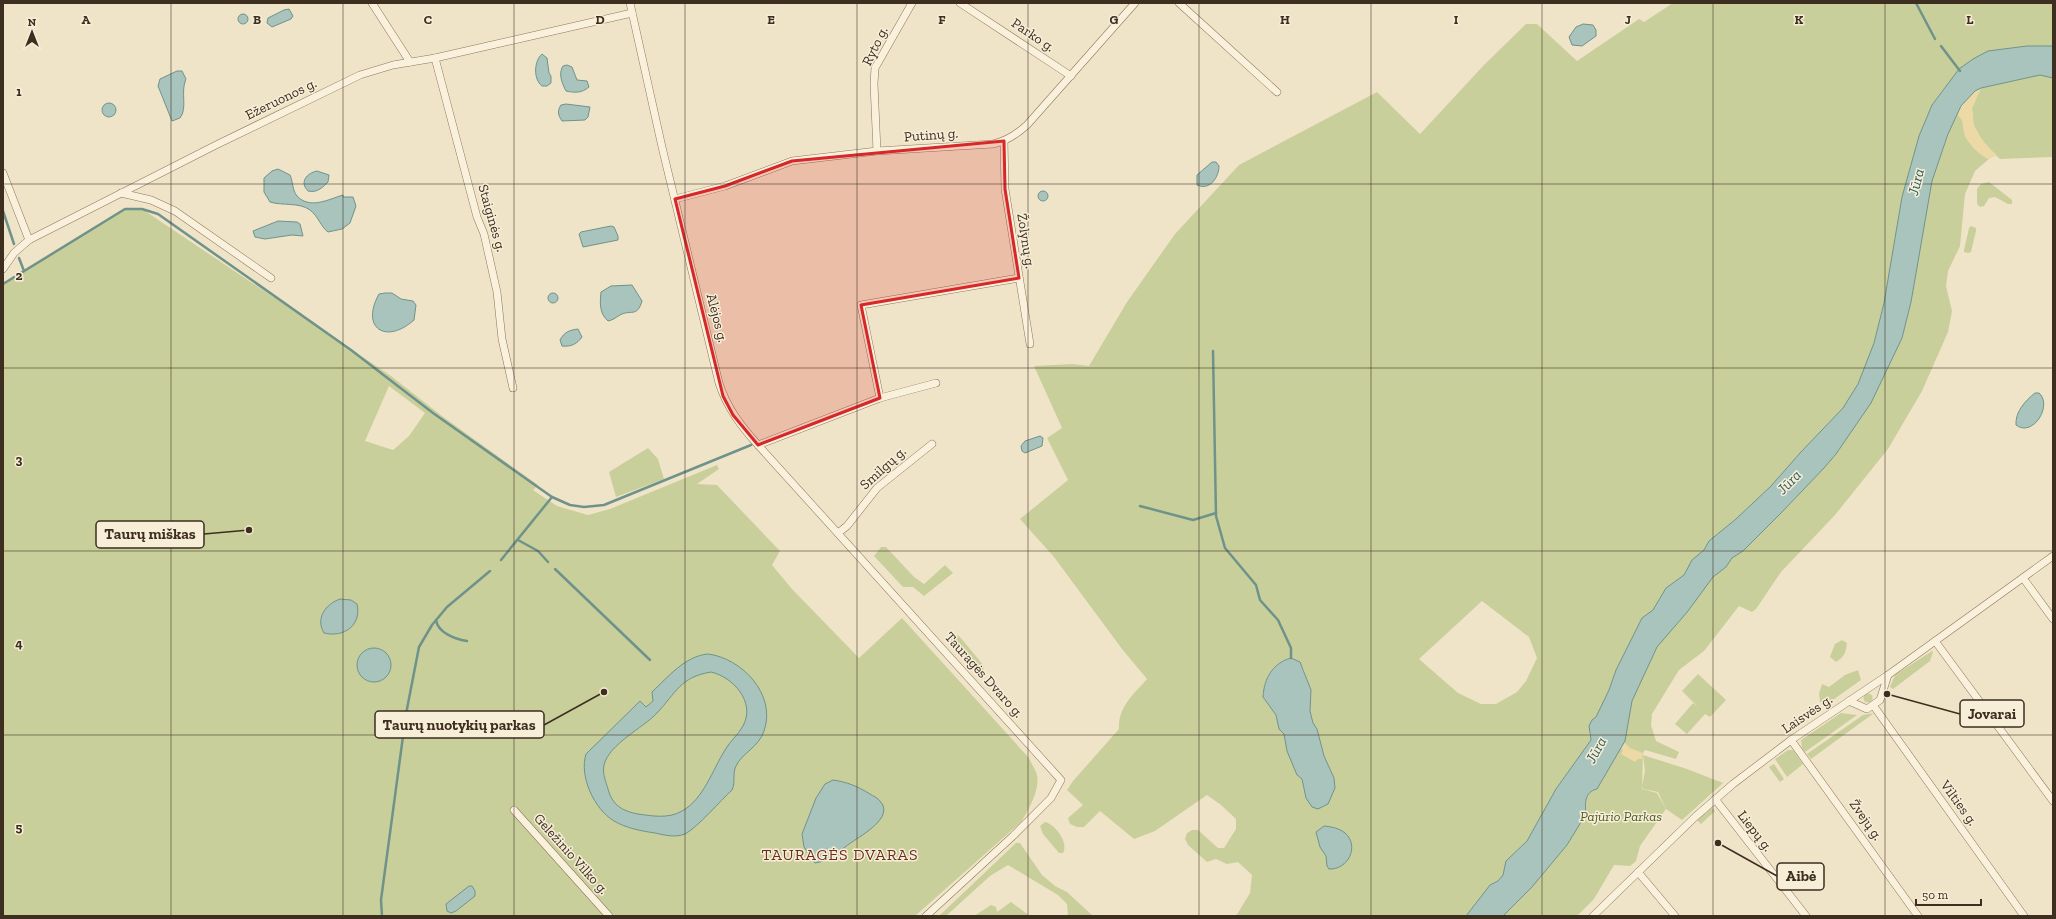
<svg xmlns="http://www.w3.org/2000/svg" width="2056" height="919" viewBox="0 0 2056 919" font-family="'Zilla Slab',serif">
<style>
.green{fill:#c9cf9b;fill-rule:evenodd}
.sand{fill:#ecd9a5}
.water{fill:#a9c4bc;stroke:#6f938a;fill-rule:evenodd}
.lines{fill:none;stroke-linecap:round;stroke-linejoin:round}
.stream{stroke:#6f938a;stroke-width:2.5}
.minor-casing{stroke:#8d765c;stroke-width:8}
.minor{stroke:#faf1dc;stroke-width:7}
.marked{fill:#d62828;fill-opacity:0.2;stroke:#d62828;stroke-width:3;stroke-linejoin:round}
.grid{fill:none;stroke:#3d2e20;stroke-width:1;stroke-opacity:0.55}
.labels{text-anchor:middle;dominant-baseline:central;stroke-width:3;stroke-linejoin:round;paint-order:stroke}
.street-label{font-size:14px;fill:#3d2e20;stroke:#f7eed8}
.park-label{font-size:14px;font-style:italic;fill:#4d5a26;stroke:#f7eed8}
.water-label{font-size:15px;font-style:italic;fill:#2f5d5a;stroke:#f7eed8}
.quarter-label{font-size:16px;letter-spacing:1px;fill:#6b2e1e;stroke:#f7eed8}
.grid-label{font-size:13px;text-anchor:middle;font-weight:bold;fill:#3d2e20;stroke:#f7eed8;stroke-width:3;stroke-linejoin:round;paint-order:stroke}
.leader{fill:none;stroke:#3d2e20;stroke-width:1.5}
.callout-dot{fill:#3d2e20;stroke:#f7eed8;stroke-width:1.5}
.callout{fill:#f7eed8;stroke:#3d2e20;stroke-width:1.5}
.callout-label{font-size:15px;text-anchor:middle;font-weight:bold;fill:#3d2e20}
</style>
<rect width="100%" height="100%" fill="#f0e4c8"/>
<!-- green -->
<g class="green">
<path d="M1673 3H2053V46H2027L1988 51 1941 93 1932 105 1919 136 1902 197 1884 303 1874 343 1858 384 1843 408 1800 453 1771 486 1736 519 1709 541 1704 550 1692 560 1684 575 1666 588 1653 610 1642 618 1616 670 1609 690 1596 717 1592 720 1589 734 1591 740 1556 789 1527 841 1506 861 1503 875 1498 881 1490 885 1466 916H1236L1250 893 1252 875 1238 862 1227 864 1216 859 1207 862 1188 845 1185 839 1187 833 1192 830H1198L1218 848H1224L1236 829V819L1221 805 1207 795 1155 831 1134 839 1100 811 1084 827H1077L1070 824 1068 818 1083 805 1067 790 1073 781 1119 729C1118 707 1133 695 1147 679L1122 649 1054 557 1020 519 1068 480 1047 438 1062 428 1034 366 1073 364 1089 366 1127 302 1175 234 1239 165 1377 92 1420 134 1484 65 1526 24H1537L1577 61 1639 19 1644 22ZM1482 601 1529 637 1537 658 1526 681 1517 692 1496 704H1481L1458 693 1419 659ZM1291 658 1303 668 1311 690 1310 711 1313 723 1317 729 1324 756 1334 778 1306 798 1302 779 1297 775 1284 734 1279 729 1276 715 1263 697C1264 678 1273 663 1291 658ZM1324 826C1336 828 1347 830 1351 843L1326 856C1317 845 1320 838 1324 826Z"/>
<path d="M2040 75 2053 78V157L2000 159C1987 147 1969 128 1972 108 1973 102 1978 94 1981 88Z"/>
<path d="M1956 113C1964 120 1963 123 1964 132 1966 142 1981 156 1989 159L1975 171 1965 194 1960 246 1948 271 1946 286 1952 311 1948 332 1922 391 1888 449 1835 515 1781 572 1756 609 1752 612 1739 606 1704 651 1679 670 1652 714 1651 725 1656 741 1679 752 1676 759 1645 750 1643 753 1642 789 1657 793 1666 809 1640 846 1636 861 1630 866 1614 865 1594 899 1577 916H1503L1532 887 1567 845 1586 814C1585 803 1584 792 1597 789L1625 741 1632 701 1657 647 1713 577 1726 567 1732 558 1743 551 1782 512 1824 468 1836 454 1871 403 1902 338 1911 302 1932 181Z"/>
<path d="M1989 182 2012 200V204H2008L1995 197 1989 198 1984 206 1980 207 1977 204V189L1981 184Z"/>
<path d="M125 209H142L391 376 442 416 538 485 533 490 557 506 588 515 610 509 717 465 719 469 697 484 717 485 780 551 772 565 792 589 859 658 902 618 1029 758C1031 763 1034 767 1036 772 1042 786 1029 810 1021 822L915 916H3V284ZM389 386 425 413 409 436 393 450 365 441Z"/>
<path d="M1971 226 1976 228V231L1971 252 1968 253 1964 252V250L1969 228Z"/>
<path d="M648 448 658 459 664 479 616 497 609 472Z"/>
<path d="M881 547H886L914 577 924 584 945 565 953 573 924 596 913 587H903L874 556Z"/>
<path d="M957 635 960 637 984 666 983 671 979 674 975 671 952 643 951 639Z"/>
<path d="M1842 640 1847 643C1846 653 1844 657 1836 662L1830 657 1835 644Z"/>
<path d="M1932 651 1933 652 1930 661 1893 689 1890 687 1895 675Z"/>
<path d="M1858 670 1861 680 1827 704 1820 702 1819 694 1822 684 1829 687 1845 675Z"/>
<path d="M1698 674 1726 700 1710 717 1705 714 1687 734 1675 724 1693 703 1698 707 1682 691Z"/>
<circle cx="1868" cy="698" r="4.5"/>
<path d="M1841 713 1857 715 1805 752 1802 748 1801 740Z"/>
<path d="M1874 713 1811 759 1807 754 1863 715Z"/>
<path d="M1788 750H1793L1803 764 1787 777 1775 759Z"/>
<path d="M1643 755 1687 769 1723 783 1682 820 1666 809 1658 792 1643 789 1642 786 1645 771Z"/>
<path d="M1774 764 1784 779 1780 782 1769 767Z"/>
<path d="M1712 808 1715 811 1701 824 1697 820Z"/>
<path d="M1045 822C1055 824 1069 843 1063 853H1059L1043 834 1040 826Z"/>
<path d="M1016 843H1020L1042 875 1055 886 1067 892 1093 916H1068L1067 904 1058 895 1008 865 990 876 946 916H939Z"/>
<path d="M1011 902 1030 916H974L991 905 996 907 997 912Z"/>
</g>
<!-- sand -->
<g class="sand">
<path d="M1981 88 1972 109C1974 115 1972 121 1975 128 1979 138 1988 148 1997 155L1989 159C1981 156 1966 142 1964 132 1963 123 1964 120 1956 113L1975 91Z"/>
<path d="M1620 738 1630 748 1643 753 1642 759H1638L1635 762 1621 754 1623 750 1620 748 1622 746 1618 741Z"/>
</g>
<!-- water -->
<g class="water">
<path d="M289 9 293 16 291 19 272 27 267 23 268 18 284 10Z"/>
<circle cx="243" cy="19" r="5"/>
<path d="M1583 24 1593 25 1596 30V36L1582 46 1572 45 1569 37 1576 27Z"/>
<path d="M2027 46H2053V78L2040 75 1981 88 1975 91 1961 106 1948 134 1932 181 1911 302 1902 338 1871 403 1836 454 1824 468 1782 512 1743 551 1732 558 1726 567 1713 577 1688 611 1657 647 1632 701 1625 741 1597 789C1584 792 1585 804 1586 814L1567 845 1532 887 1503 916H1466L1490 885 1498 881 1503 875 1506 861 1527 841 1556 789 1591 740 1589 726 1592 720 1596 717 1609 690 1616 670 1642 618 1653 610 1666 588 1684 575 1692 560 1704 550 1709 541 1736 519 1771 486 1800 453 1843 408 1858 384 1874 343 1884 303 1902 197 1919 136 1932 105 1959 69 1973 59 1988 51Z"/>
<path d="M542 54 547 58 549 73 551 76V83L547 86H542C533 79 534 61 542 54Z"/>
<path d="M567 65 572 67 577 80 587 81 589 87C582 93 575 93 566 91 562 83 558 74 563 66Z"/>
<path d="M177 71H182L186 79C180 92 188 108 180 118L172 121 158 86 160 79Z"/>
<circle cx="109" cy="110" r="7"/>
<path d="M566 104 590 107 588 117 585 120 562 121C558 115 557 111 561 105Z"/>
<path d="M1212 162H1216L1219 166C1219 177 1210 191 1197 185V175Z"/>
<path d="M278 169 290 175C293 181 292 190 297 196 310 210 329 199 343 195V197H353L356 206 350 223 342 229 328 232C321 227 318 216 310 210 299 202 283 206 270 202L264 192V178L272 171Z"/>
<path d="M317 171 329 175 328 182C322 188 317 193 308 191 299 182 307 173 317 171Z"/>
<circle cx="1043" cy="196" r="5"/>
<path d="M278 221 297 222 300 224 303 236 292 235 265 239 255 237 253 231Z"/>
<path d="M611 226 614 227 618 236V240L583 247 579 234 581 232Z"/>
<path d="M632 285 642 301C637 318 631 309 620 315 615 318 613 320 608 321 599 313 600 303 601 292L611 286Z"/>
<path d="M385 293H392L401 299 413 301 416 305 414 320C386 345 360 328 379 294Z"/>
<circle cx="553" cy="298" r="5"/>
<path d="M578 329 582 337C577 344 571 347 562 346L560 340C564 332 570 330 578 329Z"/>
<path d="M2035 393H2039C2053 405 2033 438 2016 425 2015 412 2025 401 2035 393Z"/>
<path d="M1040 436 1043 438 1042 446 1025 453 1022 451 1021 446 1025 441Z"/>
<path d="M340 599 351 600 357 604C362 625 344 638 324 633 315 618 326 604 340 599Z"/>
<circle cx="374" cy="665" r="17"/>
<path d="M708 654C741 658 777 694 764 731 759 747 741 754 736 766 732 774 736 781 732 790 720 801 698 827 685 834 675 838 664 835 655 833 641 831 626 828 614 821 594 809 579 776 586 754L640 701 646 707 653 701 652 692C668 677 685 656 708 654ZM711 672C733 677 756 702 743 726 738 735 730 741 725 750 713 769 703 800 682 811 668 819 653 816 638 814 622 811 612 805 608 789 606 782 602 773 604 765 609 744 643 728 657 713 676 693 680 677 711 672Z"/>
<path d="M1291 658 1300 662 1311 690 1310 711 1313 723 1317 729 1324 756 1334 778 1335 788 1328 804 1318 809 1312 807 1306 798 1302 779 1297 775 1287 751 1284 734 1279 729 1276 715 1263 697C1264 678 1273 663 1291 658Z"/>
<path d="M833 780C847 782 857 786 870 794 873 796 878 798 880 801 895 817 862 835 852 842 840 850 830 861 815 863L804 847 802 834 816 798 825 784Z"/>
<path d="M1324 826C1332 827 1339 828 1345 833 1360 846 1348 870 1329 869L1327 866 1326 856 1320 847 1316 832Z"/>
<path d="M469 886H472L475 891V896L456 911 451 913 447 911 446 904Z"/>
</g>
<g class="lines">
<!-- stream -->
<g class="stream">
<path d="M1916 3 1935 39"/>
<path d="M1941 46 1960 71"/>
<path d="M3 211 14 244"/>
<path d="M19 258 24 271"/>
<path d="M3 284 125 209H142L158 214 351 350 433 413 552 497 570 505 584 507 604 505 751 445"/>
<path d="M1213 351 1216 516 1225 548 1256 585 1260 600 1278 620 1291 648V658"/>
<path d="M1140 506 1193 520 1216 513"/>
<path d="M518 540 538 551 548 562"/>
<path d="M501 560 552 497"/>
<path d="M555 569 650 660"/>
<path d="M436 620C438 633 455 639 467 641"/>
<path d="M382 916 381 900 406 714 419 647 432 625 447 607 490 571"/>
</g>
<defs>
<g id="minor">
<path d="M372 3 410 62"/>
<path d="M630 3 662 147 719 383C727 408 741 426 758 445L1061 780 1051 798 1013 836 926 916"/>
<path d="M960 3 1071 76"/>
<path d="M1179 3 1277 92"/>
<path d="M435 58 477 217 484 234 497 292 502 339 513 388"/>
<path d="M1004 141 1005 189 1030 344"/>
<path d="M877 151 874 84 875 68 912 3"/>
<path d="M3 173 29 240 216 145 360 75 393 65 435 58 632 13"/>
<path d="M121 193 151 200 175 211 271 278"/>
<path d="M675 199 725 186 792 161 877 151 993 144C1007 141 1017 134 1027 125L1135 3"/>
<path d="M3 269 14 253 29 240"/>
<path d="M880 398 861 305 1019 278"/>
<path d="M758 445 880 398 936 383"/>
<path d="M838 533 847 526 877 488 932 444"/>
<path d="M2023 578 2053 619"/>
<path d="M1935 641 2053 801"/>
<path d="M1849 701 1867 709 1880 700 1888 675"/>
<path d="M1873 705 2024 916"/>
<path d="M1791 740 1918 916"/>
<path d="M1715 799 1806 916"/>
<path d="M514 810 609 916"/>
<path d="M1638 872 1675 916"/>
<path d="M1593 916 1695 817 1733 784 1791 740 1888 675 2053 556"/>
</g>
</defs>
<!-- minor casing -->
<use href="#minor" class="minor-casing"/>
<!-- minor -->
<use href="#minor" class="minor"/>
</g>
<!-- marked area -->
<path class="marked" d="M1004 141 1005 189 1019 278 861 305 880 398 758 445 733 415 723 396 675 199 725 186 792 161Z"/>
<!-- grid -->
<path class="grid" d="M171 3V916M343 3V916M514 3V916M685 3V916M857 3V916M1028 3V916M1199 3V916M1371 3V916M1542 3V916M1713 3V916M1885 3V916M3 184H2053M3 368H2053M3 551H2053M3 735H2053"/>
<g class="labels">
<!-- street labels -->
<g class="street-label">
<text transform="translate(1033 35) rotate(34)">Parko g.</text>
<text transform="translate(875 46) rotate(-64)">Ryto g.</text>
<text transform="translate(281 99) rotate(-26)">Ežeruonos g.</text>
<text transform="translate(931 135) rotate(-4)">Putinų g.</text>
<text transform="translate(492 218) rotate(74)">Staiginės g.</text>
<text transform="translate(1026 241) rotate(81)">Žolynų g.</text>
<text transform="translate(717 318) rotate(76)">Alėjos g.</text>
<text transform="translate(883 468) rotate(-42)">Smilgų g.</text>
<text transform="translate(984 675) rotate(48)">Tauragės Dvaro g.</text>
<text transform="translate(1807 714) rotate(-34)">Laisvės g.</text>
<text transform="translate(1959 803) rotate(54)">Vilties g.</text>
<text transform="translate(1866 820) rotate(55)">Žvejų g.</text>
<text transform="translate(1755 831) rotate(52)">Liepų g.</text>
<text transform="translate(571 854) rotate(48)">Geležinio Vilko g.</text>
</g>
<!-- park labels -->
<g class="park-label">
<text x="1621" y="816">Pajūrio Parkas</text>
</g>
<!-- water labels -->
<g class="water-label">
<text transform="translate(1916 182) rotate(-76)">Jūra</text>
<text transform="translate(1789 482) rotate(-46)">Jūra</text>
<text transform="translate(1596 750) rotate(-62)">Jūra</text>
</g>
<!-- quarter labels -->
<g class="quarter-label">
<text x="840" y="854">TAURAGĖS DVARAS</text>
</g>
</g>
<g class="grid-label">
<text x="86" y="24">A</text>
<text x="257" y="24">B</text>
<text x="428" y="24">C</text>
<text x="600" y="24">D</text>
<text x="771" y="24">E</text>
<text x="942" y="24">F</text>
<text x="1114" y="24">G</text>
<text x="1285" y="24">H</text>
<text x="1456" y="24">I</text>
<text x="1628" y="24">J</text>
<text x="1799" y="24">K</text>
<text x="1970" y="24">L</text>
<text x="19" y="96">1</text>
<text x="19" y="280">2</text>
<text x="19" y="464">3</text>
<text x="19" y="648">4</text>
<text x="19" y="832">5</text>
</g>
<!-- callouts -->
<path class="leader" d="M249 530L204 534M1887 694L1960 714M604 692L544 725M1718 843L1777 876"/>
<g class="callout-dot">
<circle cx="249" cy="530" r="4"/>
<circle cx="1887" cy="694" r="4"/>
<circle cx="604" cy="692" r="4"/>
<circle cx="1718" cy="843" r="4"/>
</g>
<g class="callout">
<rect x="96" y="521" width="108" height="27" rx="4"/>
<rect x="1960" y="700" width="64" height="27" rx="4"/>
<rect x="375" y="711" width="169" height="27" rx="4"/>
<rect x="1777" y="863" width="47" height="27" rx="4"/>
</g>
<g class="callout-label">
<text x="150" y="539">Taurų miškas</text>
<text x="1992" y="719">Jovarai</text>
<text x="459" y="730">Taurų nuotykių parkas</text>
<text x="1801" y="881">Aibė</text>
</g>
<!-- border -->
<rect width="2056" height="919" fill="none" stroke="#3d2e20" stroke-width="8"/>
<!-- north arrow -->
<g transform="translate(32 32)" stroke="#f7eed8" stroke-width="3" paint-order="stroke">
<path d="M0-3L7 15L0 10L-7 15Z" fill="#3d2e20"/>
<text y="-6" font-size="11" font-weight="bold" text-anchor="middle" fill="#3d2e20">N</text>
</g>
<!-- scale -->
<path d="M1916 899v6h65v-6" fill="none" stroke="#3d2e20" stroke-width="2"/>
<text x="1922" y="899" font-size="12" fill="#3d2e20" stroke="#f7eed8" stroke-width="3" paint-order="stroke">50 m</text>
</svg>
